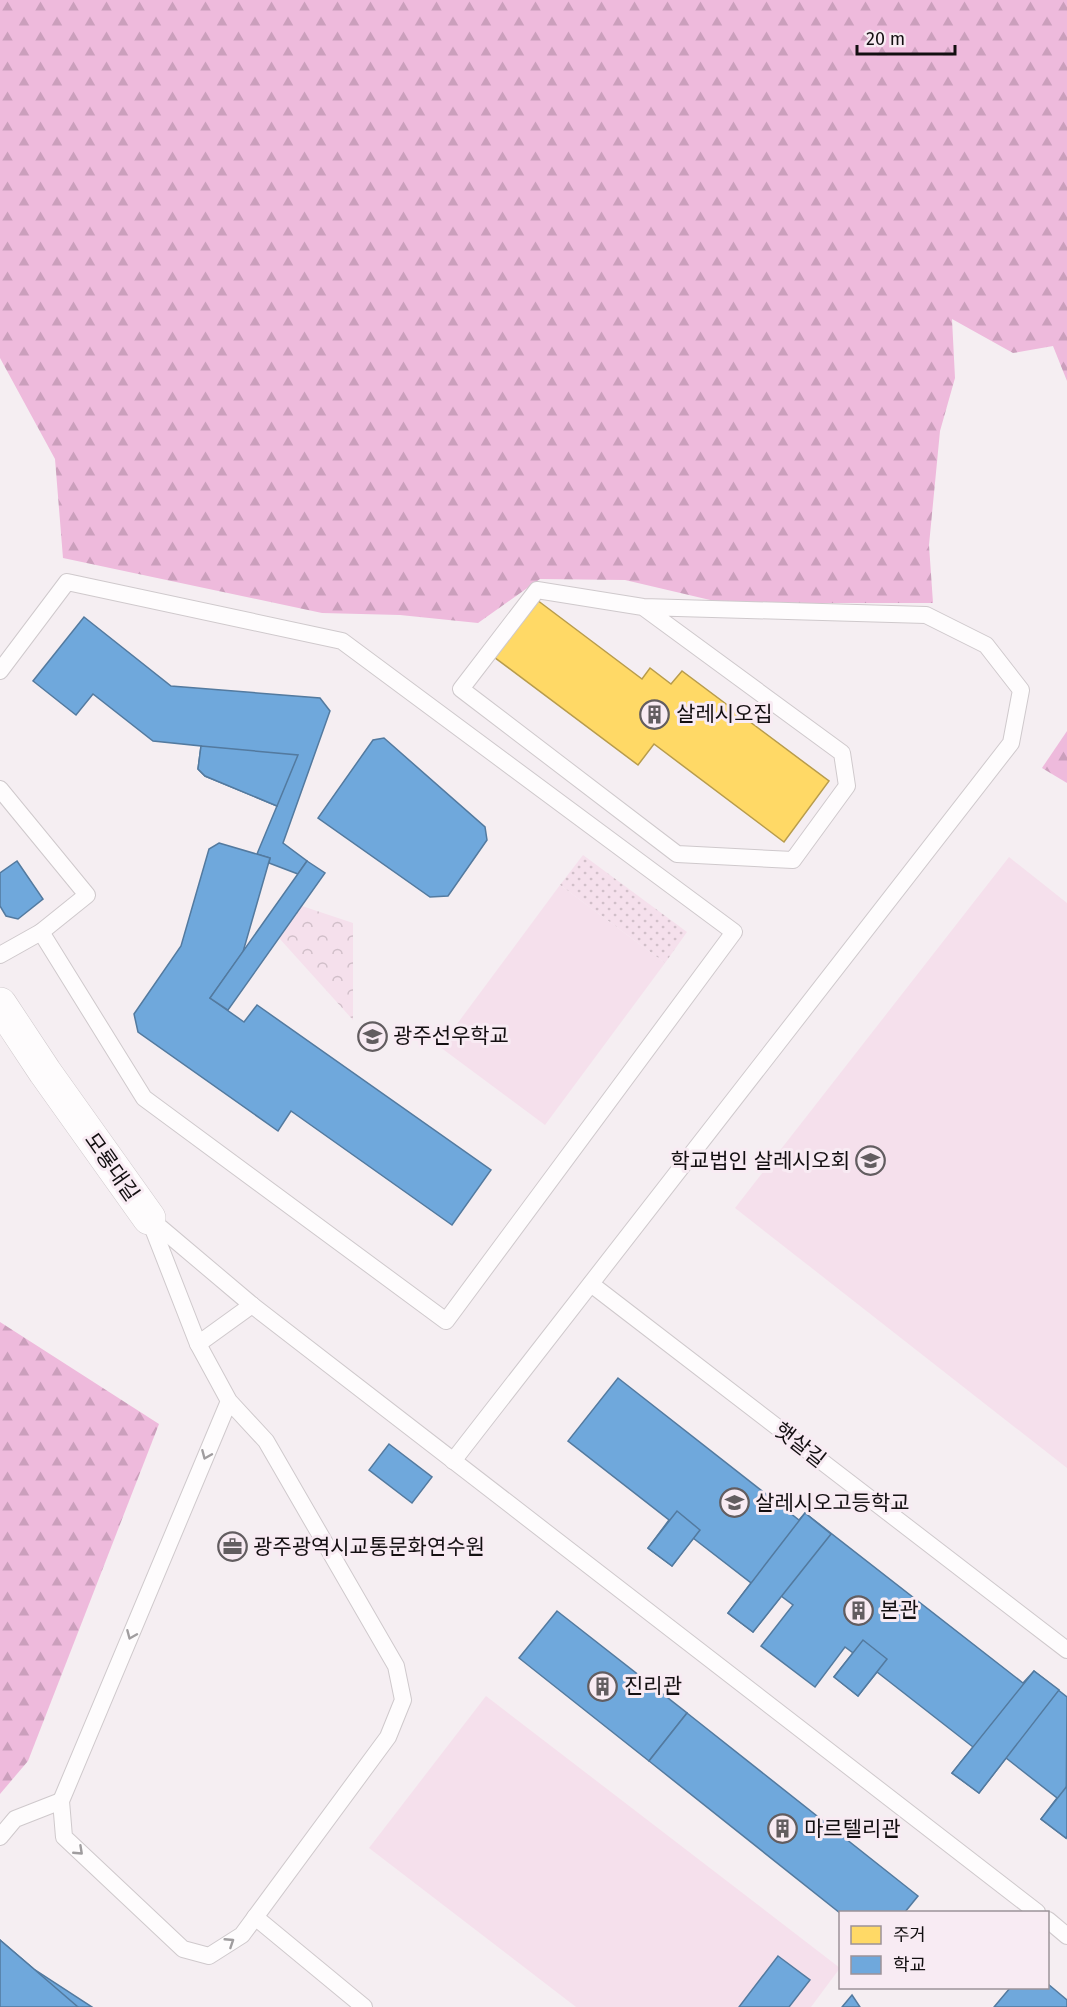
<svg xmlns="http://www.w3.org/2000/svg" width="1067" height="2007" viewBox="0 0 1067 2007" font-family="'Fira Sans','Noto Sans KR',sans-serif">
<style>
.grass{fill:url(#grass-dots)}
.forest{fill:url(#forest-firs)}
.park{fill:url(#park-crowns)}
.pitch{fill:#f5e0ec}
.homes{fill:#ffd966;stroke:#b89c4c;stroke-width:1.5}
.schools{fill:#6fa8dc;stroke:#537a9f;stroke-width:1.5}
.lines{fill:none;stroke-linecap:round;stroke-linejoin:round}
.service-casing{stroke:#cfc9cc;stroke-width:18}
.minor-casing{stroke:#cfc9cc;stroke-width:34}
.service{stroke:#fefcfd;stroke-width:16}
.minor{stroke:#fefcfd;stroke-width:33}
.oneway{stroke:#a09d9f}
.labels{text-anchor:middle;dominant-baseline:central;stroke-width:6;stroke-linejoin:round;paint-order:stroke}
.poi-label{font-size:21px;fill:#130f11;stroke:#f8ebf3;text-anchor:start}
.street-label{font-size:21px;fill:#130f11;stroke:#f8ebf3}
</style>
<defs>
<pattern id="grass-dots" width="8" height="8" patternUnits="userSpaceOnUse" patternTransform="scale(1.5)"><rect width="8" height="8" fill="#f5e0ec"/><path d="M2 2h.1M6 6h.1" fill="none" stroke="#d1bfc9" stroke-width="1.8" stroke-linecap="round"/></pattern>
<pattern id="forest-firs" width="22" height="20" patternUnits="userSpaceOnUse" patternTransform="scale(1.5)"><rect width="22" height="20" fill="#eebadc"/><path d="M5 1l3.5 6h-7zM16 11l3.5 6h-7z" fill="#cb9fbc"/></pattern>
<pattern id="park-crowns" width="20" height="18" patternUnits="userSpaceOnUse" patternTransform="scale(1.5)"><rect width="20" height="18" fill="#f5e0ec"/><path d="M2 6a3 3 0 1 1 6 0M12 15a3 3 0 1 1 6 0" fill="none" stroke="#d1bfc9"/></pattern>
</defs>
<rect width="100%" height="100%" fill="#f5eef2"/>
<!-- grass -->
<path class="grass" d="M583 855 687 932 665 963 560 885Z"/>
<!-- forest -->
<g class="forest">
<path d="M0 0H1067V381L1053 346 1013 353 952 319 955 378 940 431 929 545 933 603H723L625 580 540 579 478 623 400 615 322 613 63 558 55 459 0 358Z"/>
<path d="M1067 731V783L1042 768Z"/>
<path d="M0 1322 159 1424 28 1761 0 1794Z"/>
</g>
<!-- park -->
<path class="park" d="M302 906 353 923V1020L279 938Z"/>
<!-- pitch -->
<g class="pitch">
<path d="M1009 857 1067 903V1468L735 1208Z"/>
<path d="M560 885 665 963 545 1125 440 1047Z"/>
<path d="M486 1696 840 1968 811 2007H576L369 1848Z"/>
</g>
<!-- homes -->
<path class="homes" d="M537 600 642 679 650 668 671 684 682 671 829 781 784 842 654 744 638 765 494 657Z"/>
<!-- schools -->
<g class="schools">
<path d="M84 617 171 686 320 698 330 711 283 843 307 861 298 874 269 863 270 858 257 854 277 806 205 776 198 769 201 746 153 741 93 694 76 715 33 681Z"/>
<path d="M384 738 485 827 487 840 448 896 430 897 318 818 373 740Z"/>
<path d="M201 746 298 755 277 806 205 776 198 769Z"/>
<path d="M219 843 270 858 243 952 210 998 244 1022 257 1005 491 1170 452 1225 291 1111 278 1131 138 1032 134 1014 181 946 209 849Z"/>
<path d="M17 861 43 899 18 919 6 916 0 906V873Z"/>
<path d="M307 861 325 873 228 1010 210 998Z"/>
<path d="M618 1378 799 1520 805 1513 1023 1683 1034 1671 1067 1697 1066 1838 1041 1819 1057 1798 1006 1758 979 1793 952 1773 973 1747 877 1672 858 1696 834 1677 853 1653 845 1647 815 1687 761 1646 793 1605 781 1596 753 1632 728 1613 751 1583 693 1538 672 1566 648 1548 669 1520 568 1441Z"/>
<path d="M389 1444 432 1477 412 1503 369 1470Z"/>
<path d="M677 1511 700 1530 672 1566 648 1548Z"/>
<path d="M805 1513 831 1534 753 1632 728 1613Z"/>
<path d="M557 1611 687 1713 649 1761 519 1658Z"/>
<path d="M863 1640 887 1659 858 1696 834 1677Z"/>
<path d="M1034 1671 1059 1690 979 1793 952 1773Z"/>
<path d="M687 1713 918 1896 905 1912 840 1913 649 1761Z"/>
<path d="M1067 1786V1836L1066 1838 1041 1819Z"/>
<path d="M0 1940 35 1970 92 2007H0Z"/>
<path d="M0 1940 35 1970 78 2007H0Z"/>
<path d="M778 1956 810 1980 789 2007H739Z"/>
<path d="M1048 1984 1067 2000V2007H994L1010 1988H1048Z"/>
<path d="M852 1995 860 2007H842Z"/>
</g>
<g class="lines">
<defs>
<g id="service">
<path d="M0 671 67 582 342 641 734 932 446 1321 144 1098 41 932"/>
<path d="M0 789 87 895 41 932 0 955"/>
<path d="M149 1218 252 1305 1037 1912"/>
<path d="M150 1221 198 1344 252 1305"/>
<path d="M591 1284 1067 1650"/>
<path d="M198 1344 229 1401 266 1441 396 1666 403 1700 388 1737 242 1935 209 1956 183 1949 64 1837 61 1801 229 1401"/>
<path d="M453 1461 1011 743 1021 690 986 645 926 615 643 607 537 590 461 689 677 854 793 860 847 786 842 753 643 607"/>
<path d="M0 1837 15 1819 61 1801"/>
<path d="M255 1917 364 2007"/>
<path d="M1048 1920 1067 1936"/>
</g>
<path id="minor" d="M0 1004 45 1072 149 1218"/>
</defs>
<!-- service casing -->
<use href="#service" class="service-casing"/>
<!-- minor casing -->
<use href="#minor" class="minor-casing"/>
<!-- service -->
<use href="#service" class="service"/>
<!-- minor -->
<use href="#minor" class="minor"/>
</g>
<!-- one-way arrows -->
<defs><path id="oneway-chevron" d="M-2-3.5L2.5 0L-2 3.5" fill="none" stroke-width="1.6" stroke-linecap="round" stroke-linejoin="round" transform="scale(1.5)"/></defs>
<g class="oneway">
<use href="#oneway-chevron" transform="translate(206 1455) rotate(113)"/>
<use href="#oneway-chevron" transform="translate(131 1635) rotate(113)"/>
<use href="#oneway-chevron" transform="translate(79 1851) rotate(43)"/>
<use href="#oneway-chevron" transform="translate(230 1942) rotate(-33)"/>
</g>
<!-- icons -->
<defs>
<symbol id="building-ring" viewBox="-11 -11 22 22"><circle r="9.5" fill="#f8ebf3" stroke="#625d60" stroke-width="1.5"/><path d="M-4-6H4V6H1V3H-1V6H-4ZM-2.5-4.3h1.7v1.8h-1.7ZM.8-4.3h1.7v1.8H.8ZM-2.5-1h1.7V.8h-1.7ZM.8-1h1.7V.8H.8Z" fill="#625d60"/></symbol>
<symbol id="school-ring" viewBox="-11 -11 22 22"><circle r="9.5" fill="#f8ebf3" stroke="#625d60" stroke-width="1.5"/><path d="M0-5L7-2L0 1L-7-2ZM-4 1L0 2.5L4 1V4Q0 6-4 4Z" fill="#625d60"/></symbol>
<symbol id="office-ring" viewBox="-11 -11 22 22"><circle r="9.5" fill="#f8ebf3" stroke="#625d60" stroke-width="1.5"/><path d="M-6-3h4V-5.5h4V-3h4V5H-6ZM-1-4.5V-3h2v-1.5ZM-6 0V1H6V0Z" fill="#625d60"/></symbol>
</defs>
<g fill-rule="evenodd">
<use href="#building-ring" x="638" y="698" width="33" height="33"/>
<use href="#school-ring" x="356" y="1020" width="33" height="33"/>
<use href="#school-ring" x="854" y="1144" width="33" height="33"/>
<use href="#school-ring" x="718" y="1486" width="33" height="33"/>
<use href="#office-ring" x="216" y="1530" width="33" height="33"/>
<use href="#building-ring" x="842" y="1594" width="33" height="33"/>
<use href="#building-ring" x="586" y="1670" width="33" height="33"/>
<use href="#building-ring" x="766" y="1812" width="33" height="33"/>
</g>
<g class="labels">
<!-- poi labels -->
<g class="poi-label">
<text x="676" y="714">살레시오집</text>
<text x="393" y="1036">광주선우학교</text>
<text x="850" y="1161" text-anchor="end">학교법인 살레시오회</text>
<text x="755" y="1503">살레시오고등학교</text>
<text x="253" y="1547">광주광역시교통문화연수원</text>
<text x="880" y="1610">본관</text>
<text x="624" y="1686">진리관</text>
<text x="804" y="1829">마르텔리관</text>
</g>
<!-- street labels -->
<g class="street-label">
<text transform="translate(112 1167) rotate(55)">모룡대길</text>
<text transform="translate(800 1445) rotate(38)">햇살길</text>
</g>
</g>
<!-- legend -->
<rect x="839" y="1911" width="210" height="78" fill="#f8ebf3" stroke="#9c9399" stroke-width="1.5"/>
<rect x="851" y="1926" width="30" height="18" fill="#ffd966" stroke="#9c9399" stroke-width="1.5"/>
<text x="893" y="1941" font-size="18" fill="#130f11">주거</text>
<rect x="851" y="1956" width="30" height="18" fill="#6fa8dc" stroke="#9c9399" stroke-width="1.5"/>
<text x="893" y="1971" font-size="18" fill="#130f11">학교</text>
<!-- scale -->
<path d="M857 45v9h98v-9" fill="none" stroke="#130f11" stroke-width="3"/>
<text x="866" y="45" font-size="18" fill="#130f11" stroke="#f8ebf3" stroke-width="4.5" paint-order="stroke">20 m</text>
</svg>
